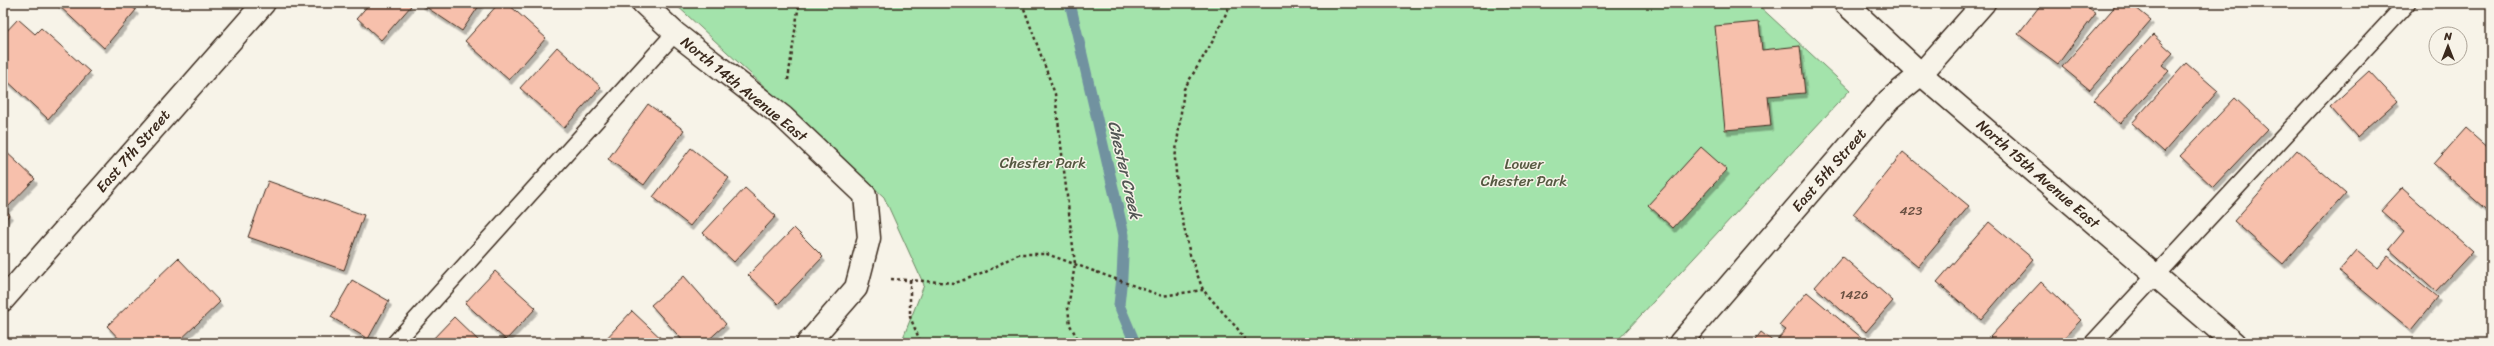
<svg xmlns="http://www.w3.org/2000/svg" width="2494" height="346" viewBox="0 0 2494 346" font-family="Sriracha,sans-serif">
<style>
.park{fill:#a3e3ab;stroke:#6f8664}
.lines{fill:none;stroke-linecap:round;stroke-linejoin:round}
.stream{stroke:#7192a0;stroke-width:11}
.building{fill:#f7c0ac;stroke:#3b2a1e;filter:url(#shadow)}
.service-casing{stroke:#3b2a1e;stroke-width:19}
.minor-casing{stroke:#3b2a1e;stroke-width:25}
.path{stroke:#3b2a1e;stroke-width:2.5;stroke-dasharray:3 3;stroke-linecap:butt}
.service{stroke:#f7f3e8;stroke-width:16}
.minor{stroke:#f7f3e8;stroke-width:22}
.labels{text-anchor:middle;dominant-baseline:central;stroke-width:3;stroke-linejoin:round;paint-order:stroke}
.number-label{font-size:13px;fill:#6a5042}
.street-label{font-size:15px;fill:#3b2a1e;stroke:#f7f3e8}
.park-label{font-size:15px;fill:#555841;stroke:#f7f3e8}
.water-label{font-size:16px;font-style:italic;fill:#525654;stroke:#f7f3e8}
</style>
<defs>
<filter id="shadow"><feDropShadow dx="2.5" dy="4.5" stdDeviation="0" flood-color="#0004"/></filter>
</defs>
<rect width="100%" height="100%" fill="#f7f3e8"/>
<filter id="ink" filterUnits="userSpaceOnUse"><feTurbulence type="fractalNoise" baseFrequency=".025" numOctaves="2"/><feDisplacementMap in="SourceGraphic" scale="8" xChannelSelector="R" yChannelSelector="G"/><feConvolveMatrix kernelMatrix="1 2 1 2 8 2 1 2 1" color-interpolation-filters="sRGB"/></filter>
<g filter="url(#ink)">
<!-- park -->
<path class="park" d="M674 3H1756L1850 90 1615 343H901L924 285 884 197Z"/>
<g class="lines">
<!-- stream -->
<path class="stream" d="M1070 3 1124 235 1122 277 1119 305 1135 343"/>
</g>
<!-- building -->
<g class="building">
<path d="M56 3H127L136 10 104 48Z"/>
<path d="M370 3H407L411 6 381 40 357 18Z"/>
<path d="M420 3H481L462 31Z"/>
<path d="M499 3H507L546 38 509 80 465 41Z"/>
<path d="M2042 3H2088L2086 6 2096 13 2058 64 2018 34Z"/>
<path d="M2118 3H2130L2151 20 2090 90 2062 67Z"/>
<path d="M18 19 35 34 41 28 90 72 48 119 3 77V35Z"/>
<path d="M1759 22 1762 50 1800 46 1805 93 1768 96 1771 126 1725 130 1715 26Z"/>
<path d="M2153 35 2173 53 2162 65 2169 71 2120 124 2094 100Z"/>
<path d="M557 47 601 87 564 128 520 88Z"/>
<path d="M2186 63 2218 91 2164 152 2132 123Z"/>
<path d="M2369 71 2397 101 2357 137 2330 107Z"/>
<path d="M2235 98 2268 129 2213 187 2180 156Z"/>
<path d="M648 104 684 130 644 185 608 159Z"/>
<path d="M2466 128 2491 150V214L2434 164Z"/>
<path d="M1701 147 1727 170 1673 228 1648 205Z"/>
<path d="M691 148 729 178 690 226 653 197Z"/>
<path d="M3 149 35 179 6 209 3 207Z"/>
<path d="M2297 150 2346 193 2283 264 2234 221Z"/>
<path d="M1903 152 1969 206 1918 267 1853 214Z"/>
<path d="M268 181 364 215 344 270 248 237Z"/>
<path d="M745 188 776 216 734 262 703 233Z"/>
<path d="M2402 188 2473 251 2436 291 2389 249 2404 231 2381 211Z"/>
<path d="M3 209 10 214 3 222Z"/>
<path d="M1989 222 2033 259 1981 320 1937 282Z"/>
<path d="M794 228 823 257 778 304 748 275Z"/>
<path d="M2357 250 2378 268 2388 256 2438 297 2411 330 2339 271Z"/>
<path d="M1842 256 1893 301 1866 332 1815 287Z"/>
<path d="M178 258 220 302 177 343H123L107 326Z"/>
<path d="M495 271 536 308 506 340 465 303Z"/>
<path d="M684 276 726 324 705 343H685L651 305Z"/>
<path d="M352 280 389 301 368 339 331 317Z"/>
<path d="M2041 282 2081 320 2059 343H1996L1990 337Z"/>
<path d="M1807 292 1868 343H1783L1778 339 1786 330 1779 325Z"/>
<path d="M632 311 666 343 603 342Z"/>
<path d="M454 317 481 343H429Z"/>
<path d="M1761 332 1775 343H1753Z"/>
</g>
<g class="lines">
<defs>
<g id="service">
<path d="M395 343 675 33"/>
<path d="M2093 343 2407 3"/>
</g>
<g id="minor">
<path d="M643 3 675 33 783 117 865 195 869 238 856 288 808 343"/>
<path d="M1845 3 1921 74 2234 343"/>
<path d="M3 300 264 3"/>
<path d="M1680 343 1889 100 1921 74 1984 3"/>
</g>
</defs>
<!-- service casing -->
<use href="#service" class="service-casing"/>
<!-- minor casing -->
<use href="#minor" class="minor-casing"/>
<!-- path -->
<g class="path">
<path d="M1022 3 1055 94 1075 264 1068 308 1070 325 1080 343"/>
<path d="M1231 3 1214 39 1184 89 1175 159 1178 199 1190 255 1203 290 1237 328 1247 343"/>
<path d="M788 80 799 3"/>
<path d="M891 279 955 283 984 273 1018 254H1047L1162 296 1203 290"/>
<path d="M910 280V317L921 343"/>
</g>
<!-- service -->
<use href="#service" class="service"/>
<!-- minor -->
<use href="#minor" class="minor"/>
</g>
</g>
<g class="labels">
<!-- number labels -->
<g class="number-label">
<text x="1911" y="210">423</text>
<text x="1854" y="294">1426</text>
</g>
<!-- street labels -->
<g class="street-label">
<text transform="translate(744 89) rotate(39)">North 14th Avenue East</text>
<text transform="translate(133 151) rotate(-49)">East 7th Street</text>
<text transform="translate(1829 170) rotate(-49)">East 5th Street</text>
<text transform="translate(2038 174) rotate(41)">North 15th Avenue East</text>
</g>
<!-- park labels -->
<g class="park-label">
<text x="1043" y="163">Chester Park</text>
<text x="1524" y="164">Lower<tspan x="1524" dy="17">Chester Park</tspan></text>
</g>
<!-- water labels -->
<g class="water-label">
<text transform="translate(1125 170) rotate(77)">Chester Creek</text>
</g>
</g>
<!-- margin -->
<rect width="2494" height="346" fill="none" stroke="#f7f3e8" stroke-width="16"/>
<rect x="8" y="8" width="2478" height="330" fill="none" stroke="#3b2a1e" stroke-width="1.5" filter="url(#ink)"/>
<!-- north arrow -->
<g transform="translate(2448 46)"><circle r="19" fill="#f7f3e8" stroke="#aca397"/>
<path d="M0-3L7 15L0 10L-7 15Z" fill="#3b2a1e"/>
<text y="-6" font-size="11" font-weight="bold" text-anchor="middle" fill="#3b2a1e">N</text>
</g>
</svg>
